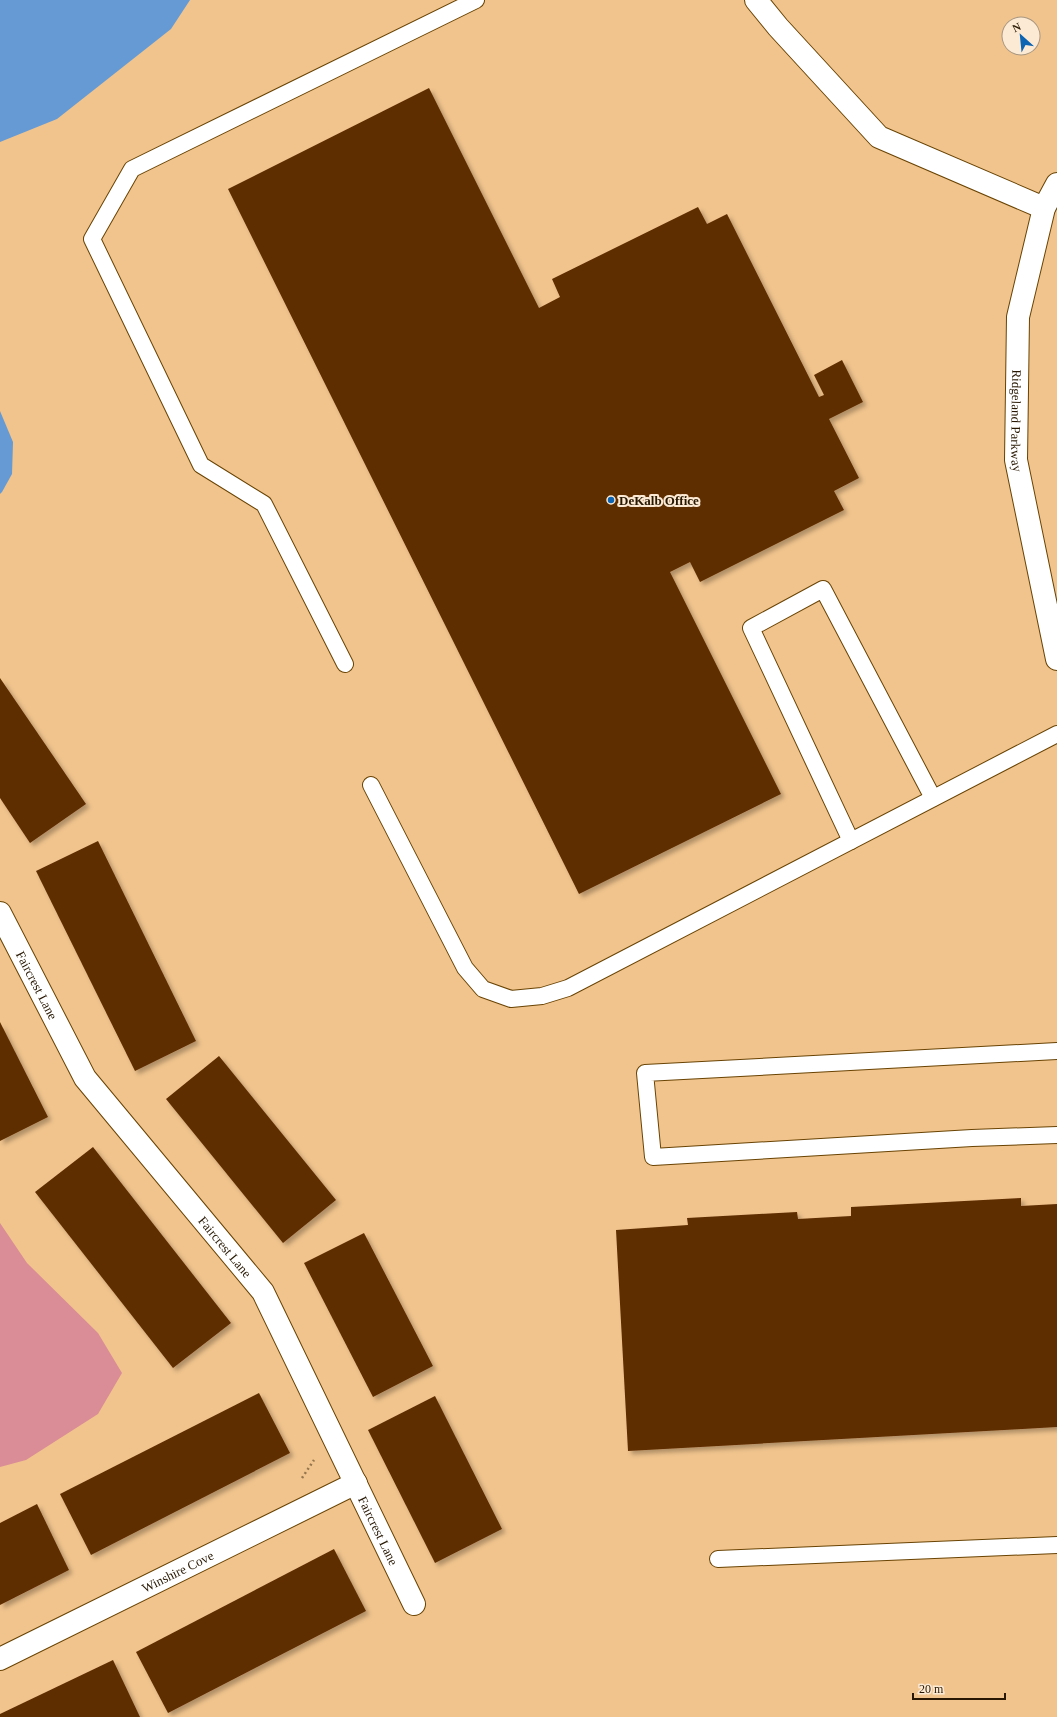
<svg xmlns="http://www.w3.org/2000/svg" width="1057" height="1717" viewBox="0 0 1057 1717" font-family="Georgia,serif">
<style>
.green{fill:#da8d96}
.water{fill:#669ad4}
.building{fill:#5f2d06;filter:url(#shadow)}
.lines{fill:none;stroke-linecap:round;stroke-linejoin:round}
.service-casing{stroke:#694303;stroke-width:18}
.minor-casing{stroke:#694303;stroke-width:24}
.path{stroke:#94754d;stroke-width:2.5;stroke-dasharray:2 3;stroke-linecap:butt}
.service{stroke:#fff;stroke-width:16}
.minor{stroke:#fff;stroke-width:22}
.poi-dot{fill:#0c64b2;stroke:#fdead4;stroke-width:1.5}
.labels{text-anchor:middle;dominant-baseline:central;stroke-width:4;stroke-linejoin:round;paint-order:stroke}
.street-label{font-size:13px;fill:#281803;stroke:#fdead4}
.poi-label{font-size:13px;font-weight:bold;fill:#281803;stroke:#fdead4;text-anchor:start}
</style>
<defs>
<filter id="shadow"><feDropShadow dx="3.5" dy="3.5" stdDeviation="2" flood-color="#0004"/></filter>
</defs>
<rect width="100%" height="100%" fill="#f1c48d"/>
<!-- green -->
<path class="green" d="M0 1223 27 1263 98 1333 122 1373 98 1414 26 1460 0 1467Z"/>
<!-- water -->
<g class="water">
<path d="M0 0H190L171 29 57 119 0 142Z"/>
<path d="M0 411 13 442 12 474 2 492 0 494Z"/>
</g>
<!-- building -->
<g class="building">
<path d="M429 88 539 308 560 297 552 279 698 207 707 224 727 214 819 397 824 395 814 375 842 360 863 402 829 419 859 478 834 491 844 510 700 582 690 562 670 572 781 794 579 894 228 189Z"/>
<path d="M0 678 86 804 30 843 0 798Z"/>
<path d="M98 841 196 1041 135 1071 36 871Z"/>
<path d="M0 1022 48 1117 0 1141Z"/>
<path d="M219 1056 336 1200 283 1243 166 1099Z"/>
<path d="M93 1147 231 1323 173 1368 35 1192Z"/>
<path d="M1021 1198V1206L1057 1204V1427L628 1451 616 1230 688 1225 687 1218 797 1212 798 1219 851 1216V1207Z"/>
<path d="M364 1233 433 1366 373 1397 304 1263Z"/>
<path d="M259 1393 290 1453 91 1555 60 1494Z"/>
<path d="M435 1396 502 1529 435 1563 368 1430Z"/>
<path d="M37 1504 69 1570 0 1605V1523Z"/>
<path d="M334 1549 366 1611 168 1713 136 1652Z"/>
<path d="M113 1660 140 1717H0V1714Z"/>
</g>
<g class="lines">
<defs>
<g id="service">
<path d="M345 664 264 504 201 465 92 239 132 169 476 0"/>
<path d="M371 785 465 968 483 989 511 999 542 996 568 988 1057 734"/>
<path d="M851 841 751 628 823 589 933 798"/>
<path d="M1057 1051 645 1073 653 1157 972 1138 1057 1135"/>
<path d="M718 1559 1057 1545"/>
</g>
<g id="minor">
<path d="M756 0 778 27 879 137 1044 208"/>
<path id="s1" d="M1057 184 1044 208 1018 317 1016 460 1057 659"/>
<path id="s2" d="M0 913 85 1078 263 1292 414 1604"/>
<path id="s3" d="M0 1659 356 1483"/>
</g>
</defs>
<!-- service casing -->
<use href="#service" class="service-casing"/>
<!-- minor casing -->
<use href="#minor" class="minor-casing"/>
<!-- path -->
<path class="path" d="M302 1478 314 1460"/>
<!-- service -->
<use href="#service" class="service"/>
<!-- minor -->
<use href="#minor" class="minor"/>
</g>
<!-- markers -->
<circle class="poi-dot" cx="611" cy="500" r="4"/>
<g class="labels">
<!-- street labels -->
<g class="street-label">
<text stroke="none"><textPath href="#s1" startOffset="243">Ridgeland Parkway</textPath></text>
<text stroke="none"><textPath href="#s2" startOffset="81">Faircrest Lane</textPath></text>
<text stroke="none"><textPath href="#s2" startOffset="405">Faircrest Lane</textPath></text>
<text stroke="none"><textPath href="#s2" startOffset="729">Faircrest Lane</textPath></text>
<text stroke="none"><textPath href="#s3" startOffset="198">Winshire Cove</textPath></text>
</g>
<!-- poi labels -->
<g class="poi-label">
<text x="619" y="500">DeKalb Office</text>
</g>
</g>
<!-- north arrow -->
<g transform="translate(1021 36) rotate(333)"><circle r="19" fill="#fdead4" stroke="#a89680"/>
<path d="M0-3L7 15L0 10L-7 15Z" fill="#0c64b2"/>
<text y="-6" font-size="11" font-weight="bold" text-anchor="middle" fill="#281803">N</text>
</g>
<!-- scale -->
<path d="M913 1693v6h92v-6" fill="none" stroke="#281803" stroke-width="2"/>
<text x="919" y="1693" font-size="12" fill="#281803" stroke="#fdead4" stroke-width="3" paint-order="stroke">20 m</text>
</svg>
